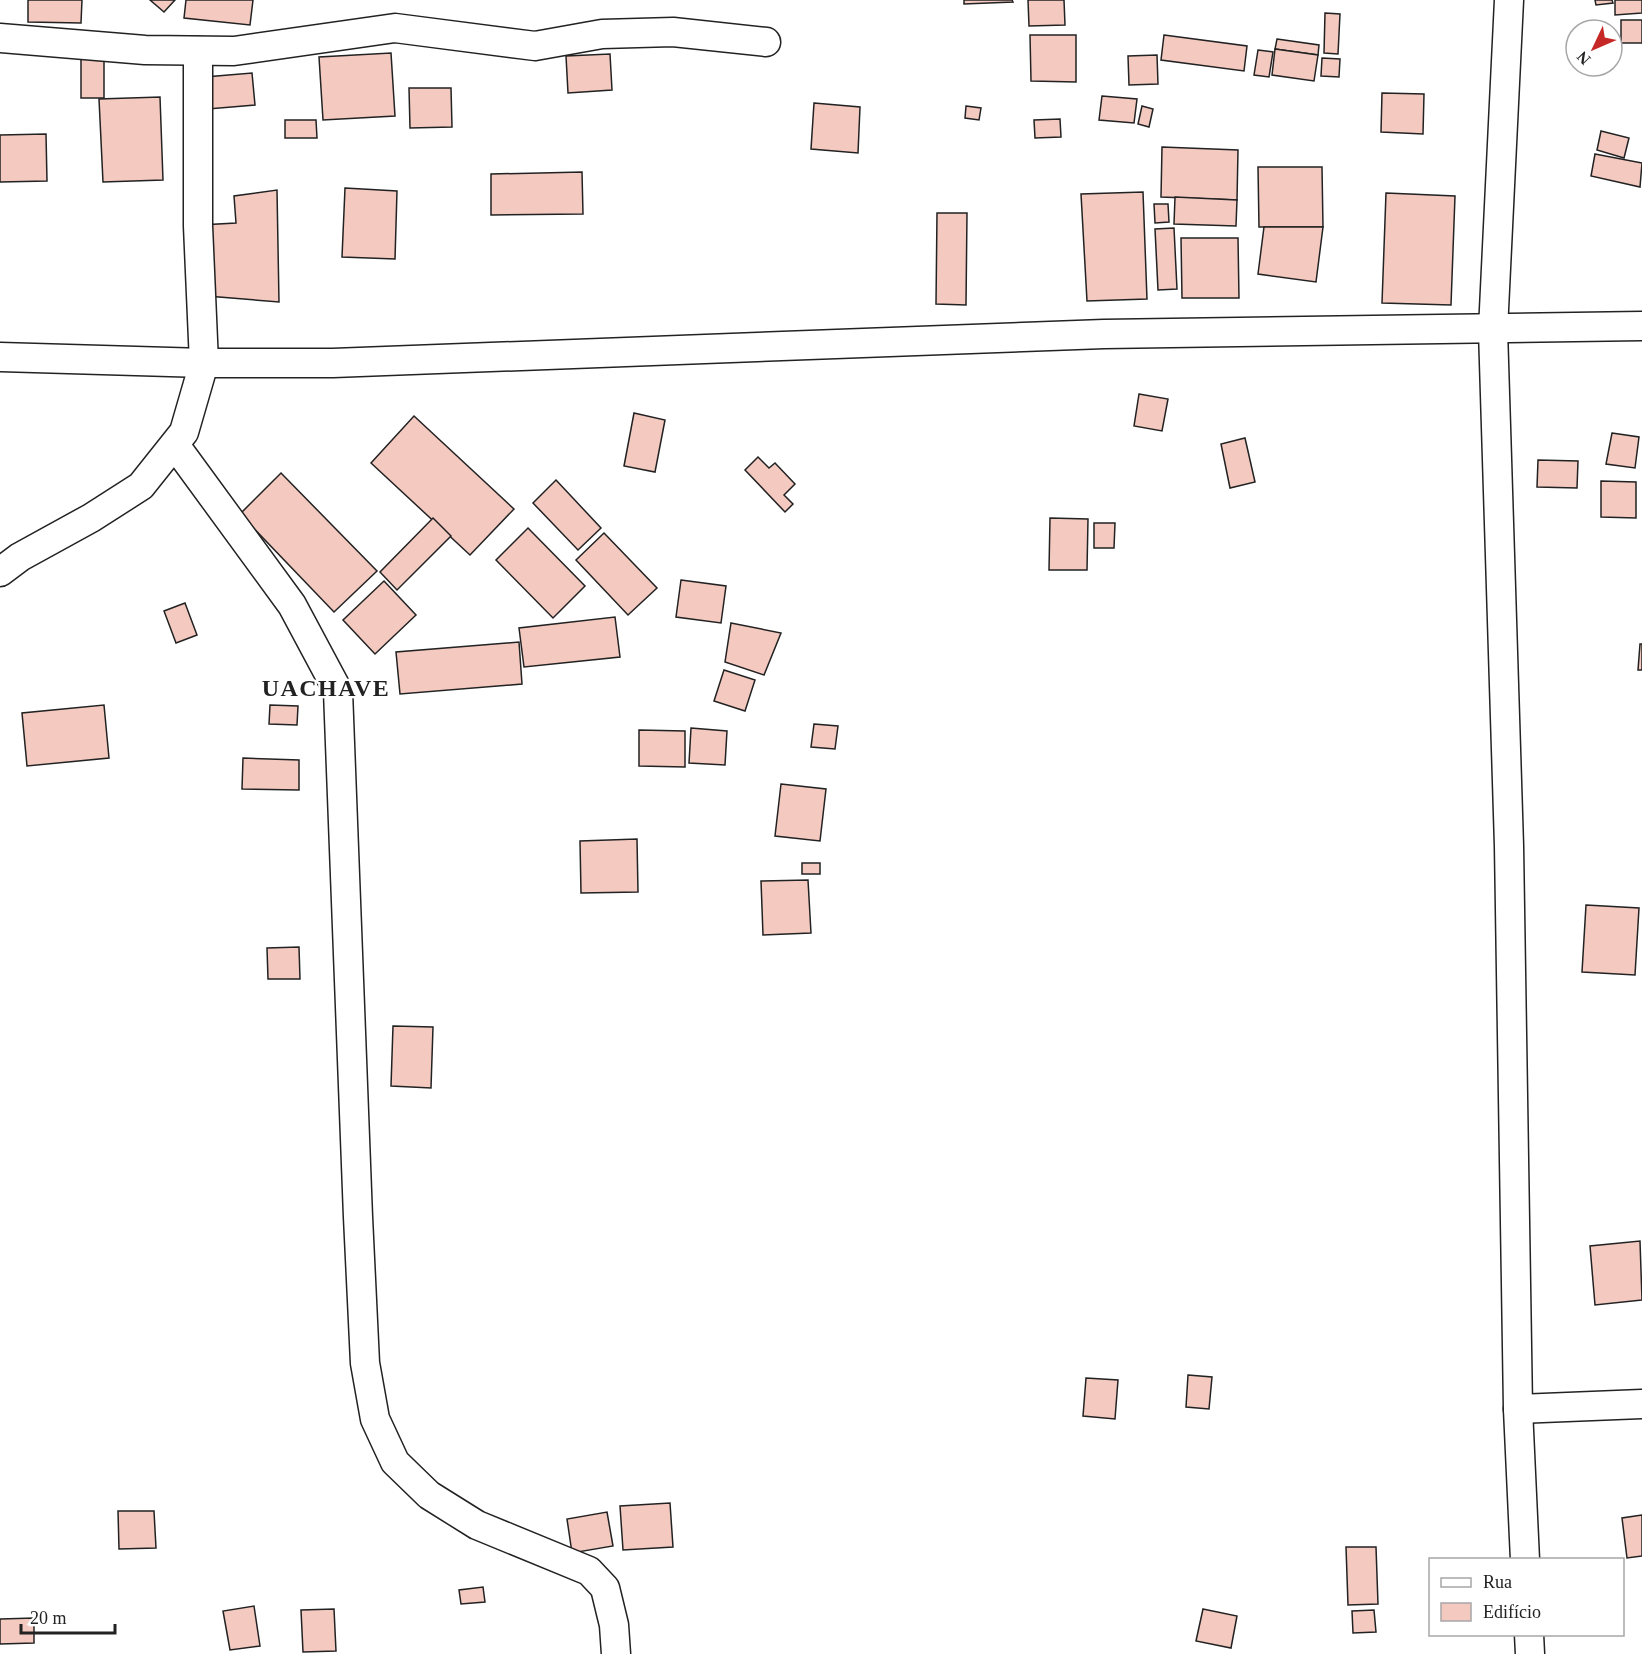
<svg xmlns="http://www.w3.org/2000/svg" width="1642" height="1654" viewBox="0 0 1642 1654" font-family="Georgia,serif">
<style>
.building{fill:#f3c9c0;stroke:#222;stroke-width:1.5}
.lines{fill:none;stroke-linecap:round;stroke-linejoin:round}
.street-casing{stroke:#222;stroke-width:31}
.street{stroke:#fff;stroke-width:28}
.labels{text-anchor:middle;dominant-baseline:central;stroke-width:4.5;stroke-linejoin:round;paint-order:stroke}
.district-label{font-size:24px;font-weight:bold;letter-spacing:1.5px;fill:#222;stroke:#fff}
</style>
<rect width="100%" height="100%" fill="#fff"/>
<!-- building -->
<g class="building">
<path d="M28 0H82L81 23 28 22Z"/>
<path d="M150 0H175L164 12Z"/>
<path d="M186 0H253L250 25 184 18Z"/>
<path d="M964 0H1012L1013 2 964 4Z"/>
<path d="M1028 0H1064L1065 25 1029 26Z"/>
<path d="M1595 0H1612L1613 3 1596 5Z"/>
<path d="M1615 0H1642V13L1615 15Z"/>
<path d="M1325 13 1340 14 1338 54 1324 53Z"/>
<rect x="1621" y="20" width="21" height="23"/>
<path d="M1030 35H1076V82L1031 81Z"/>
<path d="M1164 35 1247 46 1244 71 1161 60Z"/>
<path d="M1277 39 1319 45 1318 55 1275 49Z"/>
<path d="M1275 49 1318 55 1314 81 1272 75Z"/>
<path d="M1258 50 1273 52 1269 77 1254 75Z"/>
<path d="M391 53 395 116 323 120 319 57Z"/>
<path d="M610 54 612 90 568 93 566 56Z"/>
<path d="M1157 55 1158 84 1129 85 1128 56Z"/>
<path d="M1322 58 1340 59 1339 77 1321 76Z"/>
<rect x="81" y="59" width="23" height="39"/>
<path d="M252 73 255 105 208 109 205 77Z"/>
<path d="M409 88H451L452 127 410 128Z"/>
<path d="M1382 93 1424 94 1423 134 1381 132Z"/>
<path d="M1102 96 1137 99 1134 123 1099 120Z"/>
<path d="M160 97 163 180 103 182 99 99Z"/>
<path d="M814 103 860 107 858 153 811 149Z"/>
<path d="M966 106 981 108 979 120 965 118Z"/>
<path d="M1142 106 1153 109 1149 127 1138 124Z"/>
<path d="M1060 119 1061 137 1035 138 1034 120Z"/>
<path d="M285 120H316L317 138H285Z"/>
<path d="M1601 131 1629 138 1624 158 1597 150Z"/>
<path d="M46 134 47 181 0 182V135Z"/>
<path d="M1162 147 1238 150 1237 200 1161 197Z"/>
<path d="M1595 154 1642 163 1640 187 1591 176Z"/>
<path d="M1258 167H1322L1323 227H1259Z"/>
<path d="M582 172 583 214 491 215V174Z"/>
<path d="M345 188 397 191 395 259 342 257Z"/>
<path d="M277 190 279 302 207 296 200 225 236 223 234 196Z"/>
<path d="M1143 192 1147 299 1087 301 1081 194Z"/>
<path d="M1386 193 1455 196 1451 305 1382 303Z"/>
<path d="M1175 197 1237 200 1236 226 1174 224Z"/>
<path d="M1154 204H1168L1169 222 1155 223Z"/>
<path d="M937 213H967L966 305 936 304Z"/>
<path d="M1264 227H1323L1316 282 1258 274Z"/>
<path d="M1174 228 1177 289 1158 290 1155 229Z"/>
<path d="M1181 238H1238L1239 298H1182Z"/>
<path d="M1139 394 1168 399 1162 431 1134 426Z"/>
<path d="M634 413 665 420 655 472 624 466Z"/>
<path d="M414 416 514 509 470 555 371 463Z"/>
<path d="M1612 433 1639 437 1635 468 1606 464Z"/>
<path d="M1245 438 1255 482 1230 488 1221 444Z"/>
<path d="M758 457 769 468 775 463 795 484 784 495 793 504 785 512 745 470Z"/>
<path d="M1538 460 1578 461 1577 488 1537 487Z"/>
<path d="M281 473 377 571 334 612 240 514Z"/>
<path d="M556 480 601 528 578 550 533 503Z"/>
<path d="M1601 481 1636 482V518L1601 517Z"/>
<path d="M433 518 451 536 397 590 380 572Z"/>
<path d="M1050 518 1088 519 1087 570H1049Z"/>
<path d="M1094 523H1115L1114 548H1094Z"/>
<path d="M528 528 585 586 553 618 496 560Z"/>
<path d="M604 533 657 588 628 615 576 560Z"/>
<path d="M681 580 726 586 721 623 676 617Z"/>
<path d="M384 581 416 615 375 654 343 620Z"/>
<path d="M185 603 197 635 176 643 164 611Z"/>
<path d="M615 617 620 657 524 667 519 628Z"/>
<path d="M731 623 781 633 764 675 725 662Z"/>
<path d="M519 642 522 684 400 694 396 652Z"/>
<path d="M1640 644H1642V670H1638Z"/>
<path d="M724 670 755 680 745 711 714 701Z"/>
<path d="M104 705 109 758 27 766 22 713Z"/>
<path d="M270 705 298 706 297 725 269 724Z"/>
<path d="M814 724 838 726 835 749 811 747Z"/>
<path d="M691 728 727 731 725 765 689 763Z"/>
<path d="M639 730 685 731V767L639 766Z"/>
<path d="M243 758 299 760V790L242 789Z"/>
<path d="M781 784 826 789 820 841 775 836Z"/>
<path d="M637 839 638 892 581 893 580 841Z"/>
<rect x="802" y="863" width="18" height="11"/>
<path d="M808 880 811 933 763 935 761 881Z"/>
<path d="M1586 905 1639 908 1635 975 1582 972Z"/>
<path d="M299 947 300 979H268L267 948Z"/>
<path d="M393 1026 433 1027 431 1088 391 1086Z"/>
<path d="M1640 1241 1642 1300 1595 1305 1590 1246Z"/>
<path d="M1188 1375 1212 1377 1209 1409 1186 1407Z"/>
<path d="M1086 1378 1118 1380 1115 1419 1083 1416Z"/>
<path d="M670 1503 673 1547 623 1550 620 1506Z"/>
<path d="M118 1511H154L156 1548 119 1549Z"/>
<path d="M607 1512 613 1546 572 1553 567 1519Z"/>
<path d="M1642 1515V1556L1627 1558 1622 1518Z"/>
<path d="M1346 1547H1376L1378 1604 1348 1605Z"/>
<path d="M483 1587 485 1602 461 1604 459 1590Z"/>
<path d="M254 1606 260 1646 230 1650 223 1611Z"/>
<path d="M334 1609 336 1651 303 1652 301 1610Z"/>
<path d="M1203 1609 1237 1616 1231 1648 1196 1641Z"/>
<path d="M1374 1610 1376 1632 1353 1633 1352 1611Z"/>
<path d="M34 1618V1643L0 1644V1619Z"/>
</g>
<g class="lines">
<defs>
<g id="street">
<path d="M1509 0 1493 330 1509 846 1518 1409 1525 1560"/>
<path d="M0 38 145 50 234 51 395 28 535 46 602 34 673 32 766 42"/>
<path d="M0 357 204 363H333L1104 334 1642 326"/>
<path d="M175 445 292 605 338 691 358 1217 365 1363 375 1419 395 1462 429 1495 477 1525 589 1571 605 1588 614 1625 616 1654"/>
<path d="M0 572 20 557 91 518 141 486 184 432 204 363 198 226V51"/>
<path d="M1518 1409 1642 1404"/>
<path d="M1529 1634 1530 1654"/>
</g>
</defs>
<!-- street casing -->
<use href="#street" class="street-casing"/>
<!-- street -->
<use href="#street" class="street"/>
</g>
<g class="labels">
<!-- district labels -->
<g class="district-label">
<text x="326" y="688">UACHAVE</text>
</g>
</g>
<!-- legend -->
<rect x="1429" y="1558" width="195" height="78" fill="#ffffff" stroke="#a7a7a7" stroke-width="1.5"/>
<rect x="1441" y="1578" width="30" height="9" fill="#ffffff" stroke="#a7a7a7" stroke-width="1.5"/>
<text x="1483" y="1588" font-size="18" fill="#222222">Rua</text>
<rect x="1441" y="1603" width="30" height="18" fill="#f3c9c0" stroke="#a7a7a7" stroke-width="1.5"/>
<text x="1483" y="1618" font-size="18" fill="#222222">Edifício</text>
<!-- north arrow -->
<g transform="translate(1594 48) rotate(226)"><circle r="28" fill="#ffffff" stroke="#a7a7a7" stroke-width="1.5"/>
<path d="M0-4.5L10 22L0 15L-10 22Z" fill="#c62828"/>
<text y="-9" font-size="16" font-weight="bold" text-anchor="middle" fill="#222222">N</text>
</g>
<!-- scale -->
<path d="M21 1624v9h94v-9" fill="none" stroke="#222222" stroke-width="3"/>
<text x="30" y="1624" font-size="18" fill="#222222" stroke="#ffffff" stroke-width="4.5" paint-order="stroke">20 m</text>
</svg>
